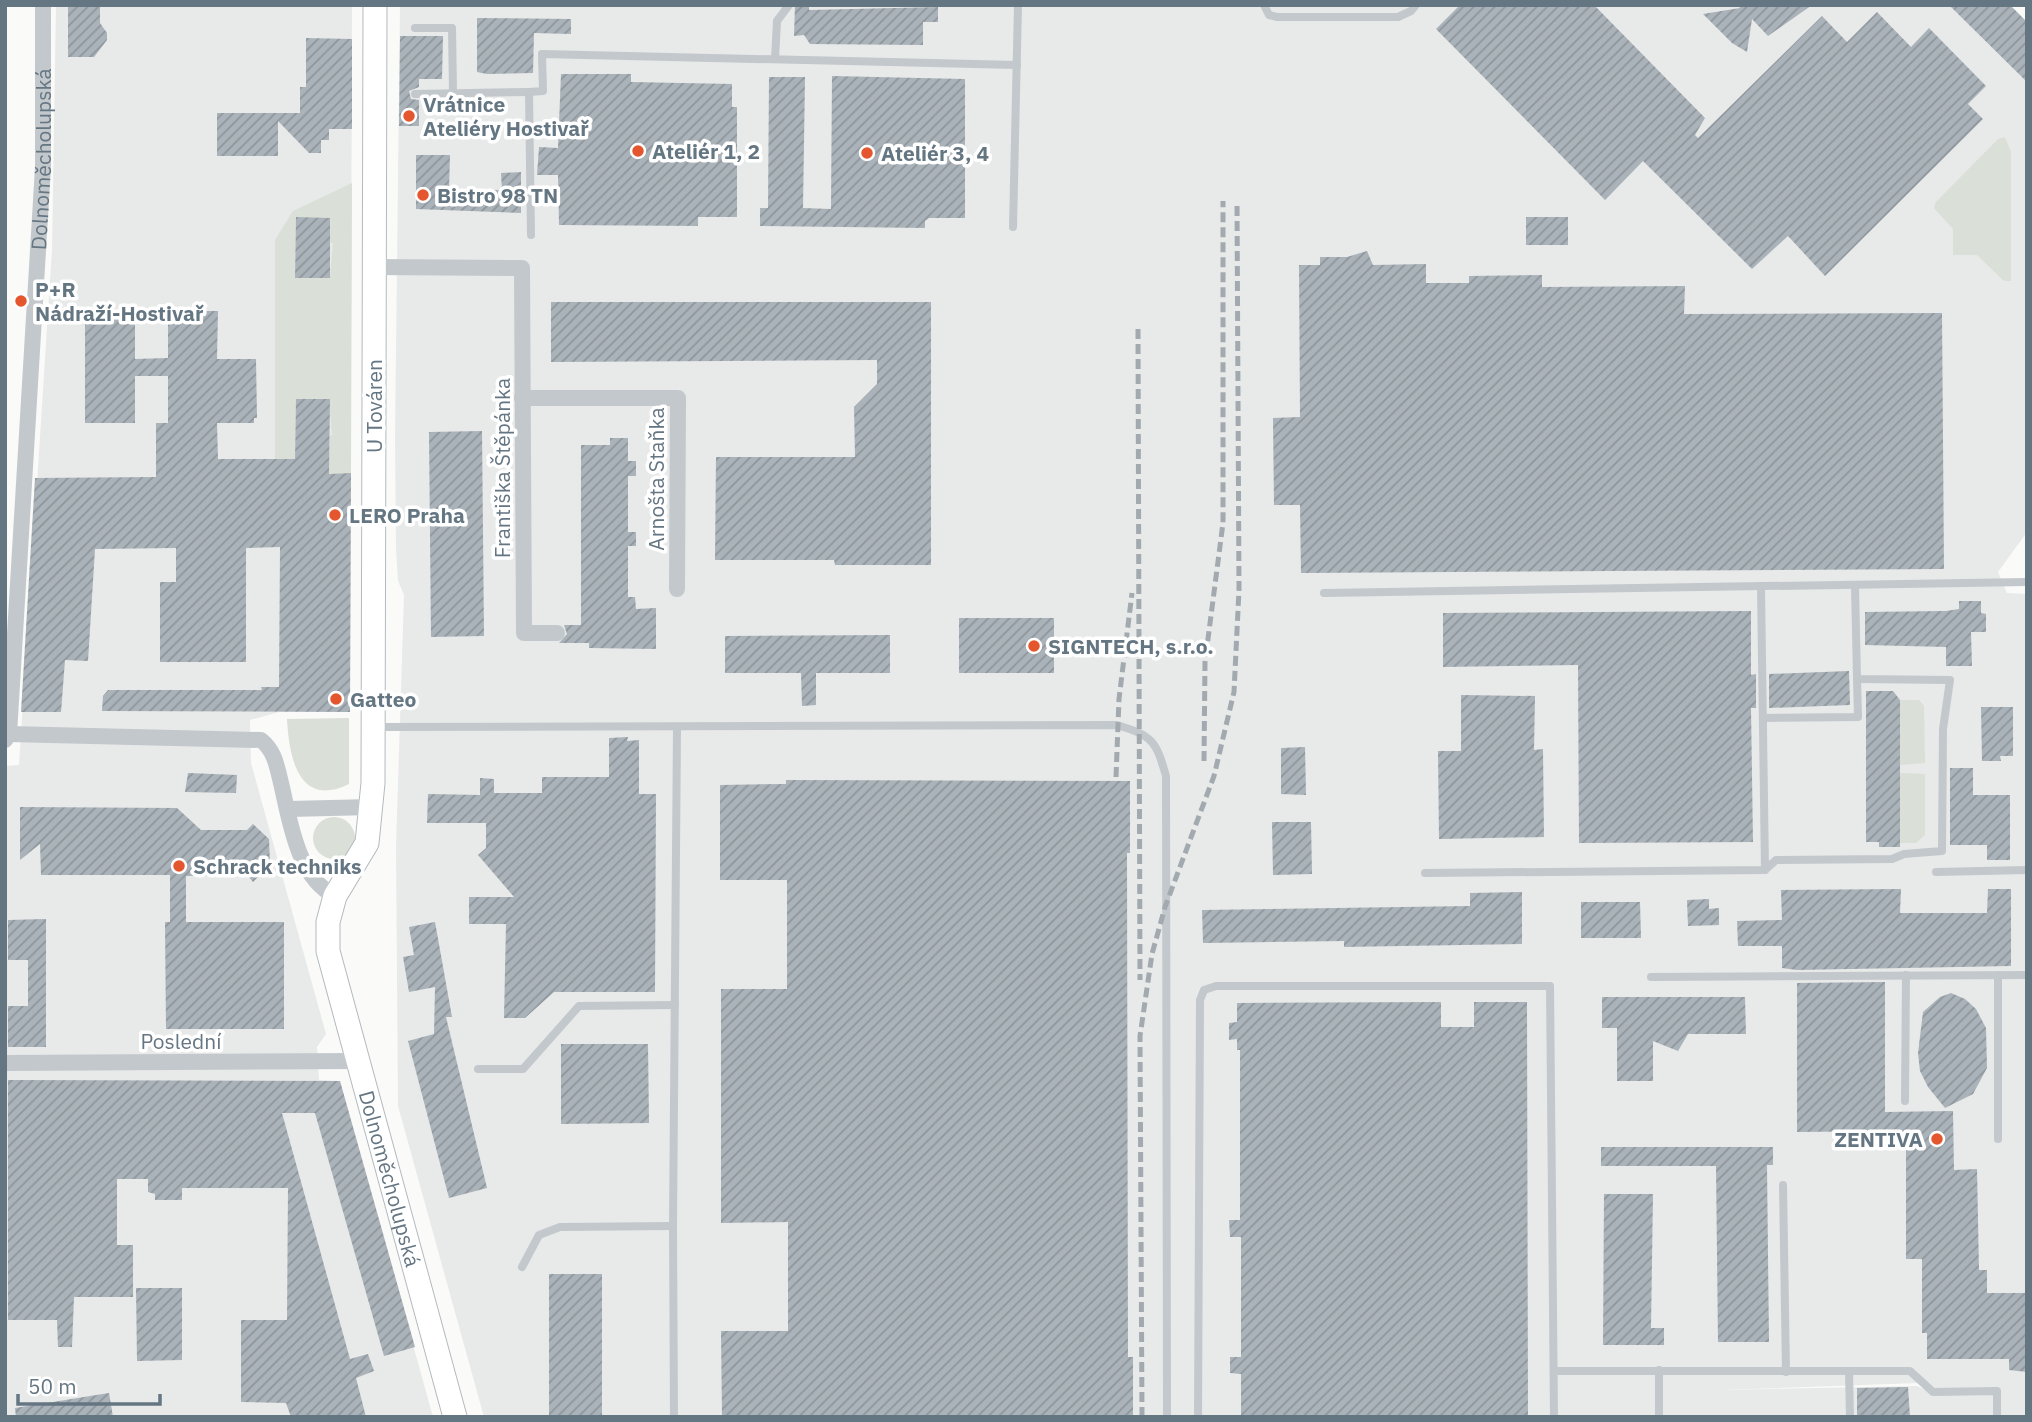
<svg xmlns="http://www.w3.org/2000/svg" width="2032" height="1422" viewBox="0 0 2032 1422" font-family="'IBM Plex Sans',sans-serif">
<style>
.built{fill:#e8e9e9;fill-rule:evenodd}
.green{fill:#dadfd7;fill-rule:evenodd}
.building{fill:url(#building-hatch)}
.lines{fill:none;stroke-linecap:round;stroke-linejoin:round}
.secondary-casing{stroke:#b3babf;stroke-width:25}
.lane{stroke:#c3c8cc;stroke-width:8}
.street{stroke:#c3c8cc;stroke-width:16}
.secondary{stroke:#fff;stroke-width:23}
.rail{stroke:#a2aab0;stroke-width:5;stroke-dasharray:10 5;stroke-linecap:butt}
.poi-dot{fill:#e4572e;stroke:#fff;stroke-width:2.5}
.labels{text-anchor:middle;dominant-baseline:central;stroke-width:7;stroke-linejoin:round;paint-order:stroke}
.poi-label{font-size:21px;font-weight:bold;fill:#657683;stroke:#fff;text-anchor:start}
.street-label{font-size:21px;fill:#657683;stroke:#fff}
</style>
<defs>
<pattern id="building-hatch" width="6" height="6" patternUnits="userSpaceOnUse" patternTransform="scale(1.75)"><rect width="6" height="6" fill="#aab3b9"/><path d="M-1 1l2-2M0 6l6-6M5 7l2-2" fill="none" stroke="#8e969c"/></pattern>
</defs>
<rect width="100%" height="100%" fill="#fafaf8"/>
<!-- built -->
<g class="built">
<path d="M56 5H352L350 712H279L250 720 251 763 326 1034 317 1047 319 1080 340 1081 433 1417H5V766L19 765 52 250Z"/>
<path d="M400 5H2010L2027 22V532L1998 572 2007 593 2026 594 2027 1417H484L398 1106 396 847 404 595 398 581 396 548 395 438ZM1918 1383 1939 1396 1917 1386 1723 1390Z"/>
</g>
<!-- green -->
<g class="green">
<path d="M2005 137 2011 152V281H2004L1977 255H1953V229L1934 208 1935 203 1998 139Z"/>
<path d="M352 183 351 473 332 474V484H275V240L293 211ZM296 218H330V242L333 243 330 278H295ZM296 399H329L332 435 330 436 329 460H295Z"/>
<path d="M1900 700H1919L1924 706 1925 763 1900 765Z"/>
<path d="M349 718V784C298 809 289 756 287 719Z"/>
<path d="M1900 773 1925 774V835L1916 843H1900Z"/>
<circle cx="334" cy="838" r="21"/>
</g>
<!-- building -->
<g class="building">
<path d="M68 5H100V23L107 33V40L94 57H68Z"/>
<path d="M795 5H809V10L938 7V22H923V45L810 44 804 35 794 36Z"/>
<path d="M1460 5H1594L1705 118 1695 135 1698 138 1822 16 1847 42 1877 12 1911 47 1929 28 1986 86 1968 104 1983 119 1825 276 1788 236 1752 269 1643 161 1605 200 1436 29Z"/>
<path d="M1738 5H1812L1768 36 1752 19 1747 52 1732 43 1703 14 1740 8Z"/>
<path d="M1949 5H2010L2027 22V82Z"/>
<path d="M477 18 571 19V34L534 33 533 73 487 74 477 72Z"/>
<path d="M400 36H443L442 79H419V87L409 91 411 99 419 100V126H399Z"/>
<path d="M306 38 352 39V129H329V140H321V153H309L278 121V156H217V113H300V87H306Z"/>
<path d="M561 74H631V82L732 84V107H737V217H698V226L559 225 558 175H537L539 147 558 148Z"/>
<path d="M832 76 965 79V218H929L925 221V228L760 226V208H768L769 77H805L803 208 831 209Z"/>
<path d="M416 155H450L449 189 502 190 501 173 521 172V213L416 209Z"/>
<path d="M296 217 330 218V278H295Z"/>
<rect x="1526" y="217" width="42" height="28"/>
<path d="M1367 251 1373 265 1426 264V283H1469V276L1542 275V287L1685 286 1684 314 1942 313 1944 569 1301 573 1300 505H1274L1273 418 1300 417 1299 265H1320V257H1347Z"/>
<path d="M551 302H931V565H835L834 560H715L716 457H855L854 407 877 384V360L551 362Z"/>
<path d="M85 311H135V359L168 358V311H218L217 359H256L257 418H254V423H217L218 459H295L296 399H330L329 474 351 473 350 712 102 711 103 696 108 690H262L261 687H279L280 547 246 548V662H160V582H176V548L95 549 88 661 65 660 61 712H21L35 478 156 477V423H168V376H135V423H85Z"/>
<path d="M482 431 484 636 431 637 429 432Z"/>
<path d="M610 438H628V461H636V476H628V532H636V546H628V597H635L636 609 656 608V649L589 648V643H559L567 634 564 625H581V445H610Z"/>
<path d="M1959 601H1981V613L1986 614V632H1971L1972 666H1946V647L1865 645V612L1946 611 1959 609Z"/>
<path d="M1751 611V675L1756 674V708H1751L1753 842 1579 843 1578 665 1443 667V613Z"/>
<rect x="959" y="618" width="95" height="55"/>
<path d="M890 635V673H816V705L802 706 801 673H725V636Z"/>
<path d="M1849 671 1850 705 1769 708V674Z"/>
<path d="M1866 691H1893L1900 700V847H1879V842H1866Z"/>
<path d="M1461 695 1535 696 1534 750 1543 749 1544 837 1439 839 1438 751H1461Z"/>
<path d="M1981 707H2013V756H2000L2001 761H1982Z"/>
<path d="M628 737 627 741 639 740V794H656L655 992H554L525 1018H504L506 924H469V897H514L478 855 486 848V823H427L428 794 480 795V778L494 779V793H542V777H609V738Z"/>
<path d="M1305 747 1306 795 1281 794V748Z"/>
<path d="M1950 768H1973V795H2010V860H1987V845H1950Z"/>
<path d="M188 773 237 775 236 793 185 792Z"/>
<path d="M786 780 1130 781V853H1127L1128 1357H1133V1417H722L721 1331H788V1222L721 1223V989H787V880H720V785L786 784Z"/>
<path d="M20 807 177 808 201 830H247L253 824 269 839 270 865 253 882 247 875 186 876V922H284V1029H166L165 922H170V875H41L40 844 20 860Z"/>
<path d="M1272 822H1311L1312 874 1273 875Z"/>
<path d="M1901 889 1900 913H1987L1988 889H2011V966L1797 970 1782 968V946H1738L1737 921 1782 920 1781 890Z"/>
<path d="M1522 892V944L1344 947V941L1203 943 1202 910 1470 906V893Z"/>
<path d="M1709 899V909L1719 908V925L1688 926 1687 900Z"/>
<path d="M1581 902H1640L1641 938H1581Z"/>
<path d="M46 919V1047H8V1006H28V960H8V920Z"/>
<path d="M435 922 452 1017H446L487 1188 449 1198 408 1041 434 1034 435 987 409 992 403 957 414 955 409 927Z"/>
<path d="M1885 982V1112L1953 1111 1954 1170 1977 1169 1979 1270H1987V1293H2027V1372L2009 1370V1359H1927V1333H1922V1259H1906V1148H1900L1899 1131 1797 1132V983Z"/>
<path d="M1951 993 1965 999 1976 1009 1986 1028 1987 1068 1973 1094 1945 1108 1928 1087 1920 1071 1918 1053 1923 1012 1940 997Z"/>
<path d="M1602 997H1745L1746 1034H1688L1678 1051 1653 1041V1081H1617V1028H1602Z"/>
<path d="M1441 1002V1027H1474V1002H1527L1528 1417H1241V1374L1230 1373V1357H1241V1237H1230L1229 1220H1240V1050H1237V1039L1229 1040V1023L1237 1022V1003Z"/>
<path d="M561 1044H648L649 1123 561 1124Z"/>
<path d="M8 1080 340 1081 415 1347 384 1356 315 1113H282L350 1359 368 1354 374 1371 356 1378 366 1417H291L286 1403 241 1402V1320H287L288 1188H182V1200H155V1194L148 1192V1179H117V1245H133V1297H74L72 1347H58L57 1320H8Z"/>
<path d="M1601 1147H1773V1165H1767L1769 1342H1718L1716 1166H1601Z"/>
<path d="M1604 1194H1653L1651 1328H1664V1345H1603Z"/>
<path d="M549 1274H602V1416L549 1415Z"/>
<path d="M136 1288H182V1360L137 1361Z"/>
<path d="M1908 1387 1910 1417H1857V1388Z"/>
<path d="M109 1393 113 1417H16L15 1408Z"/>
</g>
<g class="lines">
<defs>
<g id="secondary">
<path id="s2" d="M375 5 373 783 367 843 335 896 328 922V951L455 1417"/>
</g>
</defs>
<!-- secondary casing -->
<use href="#secondary" class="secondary-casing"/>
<!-- lane -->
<g class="lane">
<path d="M1264 5 1269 15 1277 17H1398L1411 11 1416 5"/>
<path d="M415 28H452L453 93"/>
<path d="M775 59 777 21 789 5"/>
<path d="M415 94 529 92"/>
<path d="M1013 227 1018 5"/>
<path d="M531 235 529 92 543 91 542 54 1017 65"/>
<path d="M1761 586 1765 870"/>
<path d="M1324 593 2027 582"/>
<path d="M1763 718 1858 717 1857 679"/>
<path d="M377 727 1117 725C1153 736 1156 741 1166 776L1167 1417"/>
<path d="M1936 872 2027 870"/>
<path d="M1425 873 1765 870 1776 860 1892 859 1904 854 1942 851 1943 729 1950 680 1857 679 1855 585"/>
<path d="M1998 975V1139"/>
<path d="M1651 977 2027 975"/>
<path d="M478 1069H523L579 1006 675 1005"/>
<path d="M1905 1101 1906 975"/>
<path d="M1783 1185 1786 1372"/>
<path d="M522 1267 539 1235 560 1227 673 1226"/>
<path d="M1659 1370V1417"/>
<path d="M1554 1371H1910L1933 1392 1997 1391V1417"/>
<path d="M1849 1371 1850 1417"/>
<path d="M674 1417 673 1226 677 728"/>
<path d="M1198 1417 1200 1000 1204 990 1216 986H1550L1554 1417"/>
</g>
<!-- street -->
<g class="street">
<path d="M374 267 522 268 524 633H557"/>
<path d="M522 398H678L677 589"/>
<path d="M9 734 261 740C275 751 277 767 281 783 290 821 297 877 335 896"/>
<path id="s1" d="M5 740 9 734 43 167V5"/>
<path d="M289 809 372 807"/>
<path d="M5 1063 357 1061"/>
</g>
<!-- secondary -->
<use href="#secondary" class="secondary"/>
<!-- rail -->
<g class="rail">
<path d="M1138 329 1140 980"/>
<path d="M1204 761 1205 662 1223 523V201"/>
<path d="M1116 777 1119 699 1132 593"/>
<path d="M1142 1417 1140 1036 1152 954 1165 907 1214 776 1234 692 1239 590 1237 201"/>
</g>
</g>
<!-- markers -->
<g class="poi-dot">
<circle cx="409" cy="116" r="7"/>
<circle cx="638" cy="151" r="7"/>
<circle cx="867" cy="153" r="7"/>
<circle cx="423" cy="195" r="7"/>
<circle cx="21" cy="301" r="7"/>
<circle cx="335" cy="515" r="7"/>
<circle cx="1034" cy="646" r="7"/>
<circle cx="336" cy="699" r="7"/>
<circle cx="179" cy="866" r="7"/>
<circle cx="1937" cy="1139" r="7"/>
</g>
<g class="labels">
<!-- poi labels -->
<g class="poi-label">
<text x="423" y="104">Vrátnice<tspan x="423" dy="24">Ateliéry Hostivař</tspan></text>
<text x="652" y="151">Ateliér 1, 2</text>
<text x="881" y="153">Ateliér 3, 4</text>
<text x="437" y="195">Bistro 98 TN</text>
<text x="35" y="289">P+R<tspan x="35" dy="24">Nádraží-Hostivař</tspan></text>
<text x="349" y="515">LERO Praha</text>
<text x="1048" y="646">SIGNTECH, s.r.o.</text>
<text x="350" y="699">Gatteo</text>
<text x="193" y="866">Schrack techniks</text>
<text x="1923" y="1139" text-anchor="end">ZENTIVA</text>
</g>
<!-- street labels -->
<g class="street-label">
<text stroke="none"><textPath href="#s1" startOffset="583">Dolnoměcholupská</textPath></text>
<text transform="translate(374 406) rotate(-90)">U Továren</text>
<text transform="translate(502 468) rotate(-90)">Františka Štěpánka</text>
<text transform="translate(656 479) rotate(-90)">Arnošta Staňka</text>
<text x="181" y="1041">Poslední</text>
<text stroke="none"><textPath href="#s2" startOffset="1192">Dolnoměcholupská</textPath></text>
</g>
</g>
<!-- border -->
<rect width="2032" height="1422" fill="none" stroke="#657683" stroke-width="14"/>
<!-- scale -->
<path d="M18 1394v10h142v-10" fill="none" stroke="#657683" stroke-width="3.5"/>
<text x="28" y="1394" font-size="21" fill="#657683" stroke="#ffffff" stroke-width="5" paint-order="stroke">50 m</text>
</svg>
